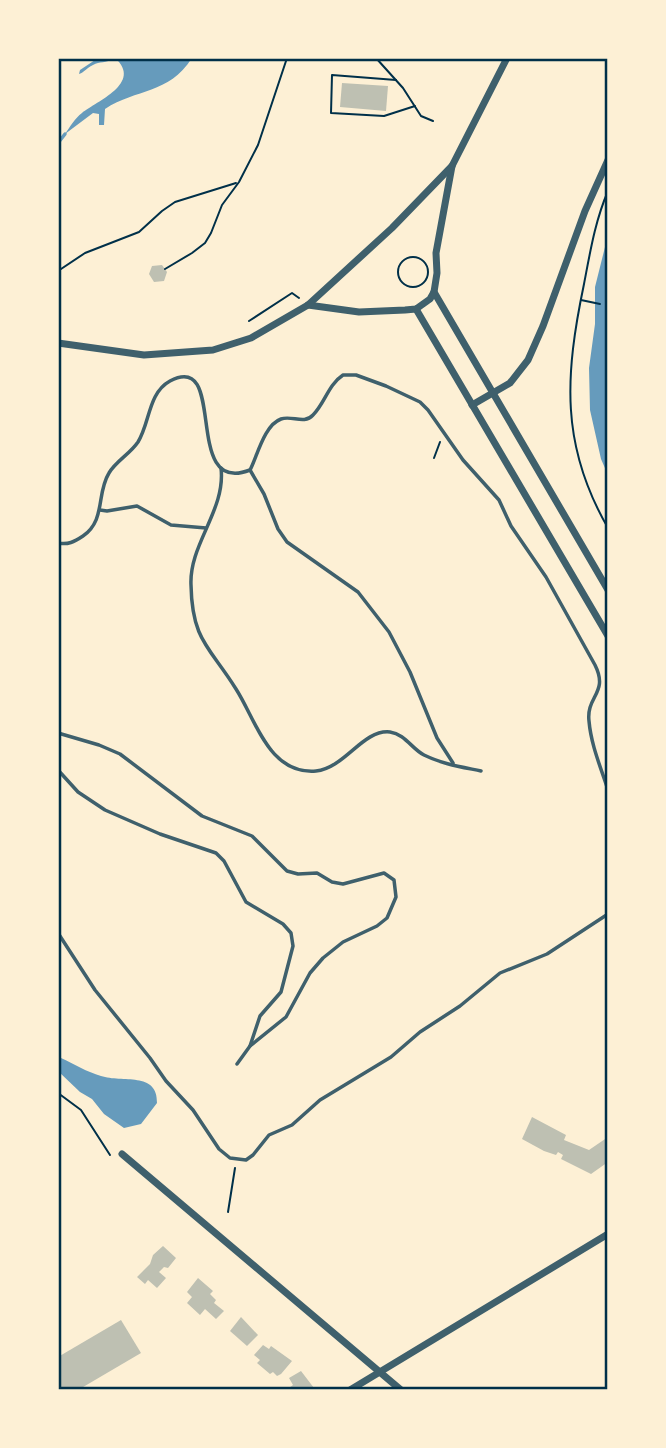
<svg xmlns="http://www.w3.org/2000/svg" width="666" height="1448" viewBox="0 0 666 1448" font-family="Bitter,serif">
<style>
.water{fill:#669bbc}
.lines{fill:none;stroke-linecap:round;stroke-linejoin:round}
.stream{stroke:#669bbc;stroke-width:3.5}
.building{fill:#bec0b2}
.path{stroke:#003049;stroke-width:2}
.service{stroke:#3f606c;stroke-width:3.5}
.minor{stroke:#3f606c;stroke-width:7}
.neatline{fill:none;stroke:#003049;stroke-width:2.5}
</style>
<rect width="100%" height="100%" fill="#fdf0d5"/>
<!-- water -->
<g class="water">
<path d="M98 58H192C168 95 137 88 105 109L104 125H99V114L93 113 65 134C70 127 75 118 82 113 97 101 143 83 115 58 105 64 100 61 93 65 86 68 85 72 79 74L80 70Z"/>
<path d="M608 235V475L601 459 590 410 589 368 595 324V287Z"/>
<path d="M61 1058C74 1064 87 1072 101 1076 122 1083 158 1071 157 1103L141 1124 124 1128 104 1114 92 1099 80 1092 58 1071V1059Z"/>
</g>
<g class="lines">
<!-- stream -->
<path class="stream" d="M58 143 65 134"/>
</g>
<!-- building -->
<g class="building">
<path d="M342 83 388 86 386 111 340 107Z"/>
<path d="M162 265 167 272 164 281 154 282 149 274 152 266Z"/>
<path d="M532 1117 566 1135 564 1140 589 1150 608 1137V1162L591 1174 561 1159 563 1155 558 1152 556 1155 544 1151 522 1139Z"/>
<path d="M163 1246 176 1258 168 1268 164 1267 159 1272 166 1278 157 1288 148 1280 145 1284 137 1277 150 1264 153 1255Z"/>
<path d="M198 1278 213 1291 210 1294 216 1300 214 1303 224 1311 216 1319 205 1309 200 1315 187 1303 192 1297 187 1292Z"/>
<path d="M241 1317 258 1335 247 1346 230 1331Z"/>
<path d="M121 1320 141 1353 78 1390H59L58 1357Z"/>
<path d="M263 1345 269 1349 271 1346 292 1361 281 1374 277 1376 273 1372 270 1374 257 1363 260 1360 254 1355Z"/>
<path d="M301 1371 314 1388 311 1390H286L293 1385 289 1378Z"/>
</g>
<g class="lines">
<!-- path -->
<g class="path">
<path d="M376 58 403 88 421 116 433 121"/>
<path d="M396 80 332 75 331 113 384 116 415 106"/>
<path d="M608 191C595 221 590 253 584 284 565 375 560 445 608 528"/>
<circle cx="413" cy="272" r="15"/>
<path d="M165 269 192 253 205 243 211 233 222 205 239 182 258 145 287 58"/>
<path d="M58 271 85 253 139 232 162 211 175 202 236 183"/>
<path d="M581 300 600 304"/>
<path d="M249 321 292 293 299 298"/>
<path d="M434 458 440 442"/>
<path d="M58 1093 81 1110 110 1155"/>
<path d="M228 1212 235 1168"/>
</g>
<!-- service -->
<g class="service">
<path d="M221 468C226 510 189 544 191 585 192 641 210 647 236 689 256 720 269 775 316 771 345 768 363 729 390 732 405 734 412 749 424 755 442 764 462 767 481 771"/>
<path d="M250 470 264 494 278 529 287 542 358 592 389 632 410 672 437 738 453 763"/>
<path d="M100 510 107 511 137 506 171 525 206 528"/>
<path d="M58 543C68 545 74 542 83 536 106 520 96 494 109 473 116 461 130 454 138 442 150 423 148 393 170 381 229 350 181 497 250 470 257 457 264 425 281 419 292 415 304 425 313 415 325 403 328 385 343 375H356L386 386 420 402 428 410 463 460 499 500 511 526 546 577 595 665C609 693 586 696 589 721 591 745 601 768 608 790"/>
<path d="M58 733 99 745 120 754 202 816 252 836 287 871 298 874 317 873 332 882 343 884 384 873 394 880 396 897 387 918 377 926 343 942 323 958 310 973 286 1017 250 1046"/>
<path d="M58 770 78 792 105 810 160 834 216 853 224 861 246 902 283 924 291 933 293 946 281 992 260 1016 250 1046 237 1064"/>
<path d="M58 933 95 990 150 1058 166 1081 193 1110 219 1149 230 1158 246 1160 253 1155 269 1135 292 1125 320 1100 391 1057 420 1032 460 1006 500 973 547 954 608 914"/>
</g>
<!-- minor -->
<g class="minor">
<path d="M434 292 608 590"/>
<path d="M308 305 359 312 405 310 416 309 430 299 434 292 437 273 436 253 452 166 507 58"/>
<path d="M416 309 608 636"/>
<path d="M58 343 144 355 213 350 251 338 308 305 392 228 452 166"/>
<path d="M472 405 510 383 528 360 543 326 585 211 608 160"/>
<path d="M122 1154 401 1390"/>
<path d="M350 1390 608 1234"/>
</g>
</g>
<!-- border -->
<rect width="666" height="1448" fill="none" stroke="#fdf0d5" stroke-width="119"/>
<rect x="60" y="60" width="546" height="1328" class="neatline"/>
</svg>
